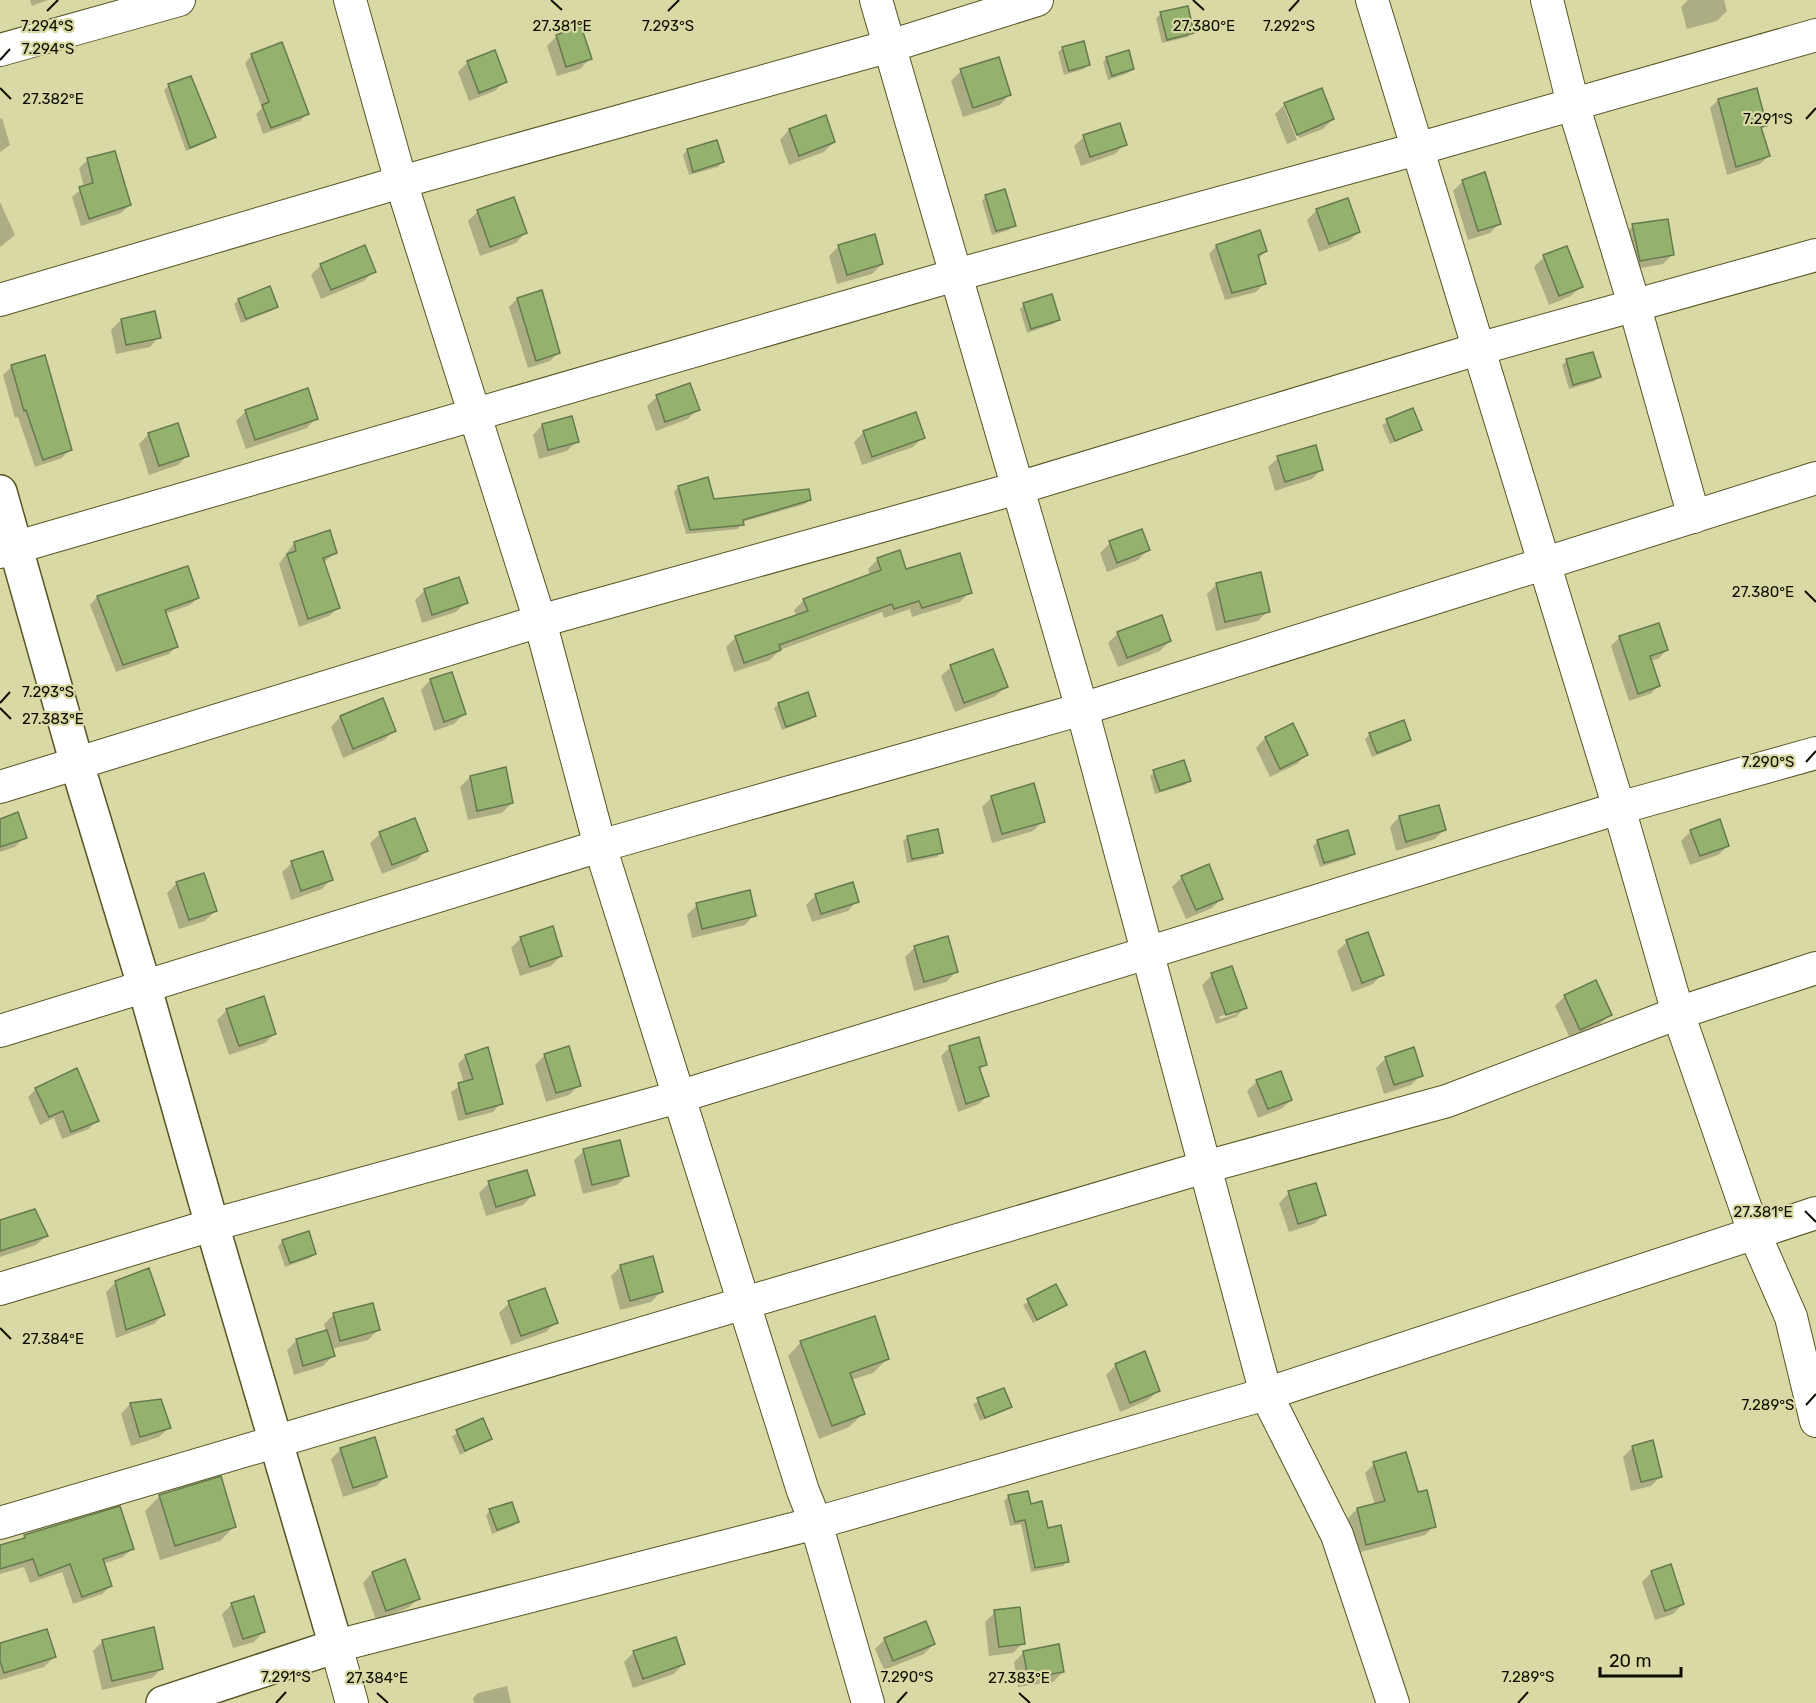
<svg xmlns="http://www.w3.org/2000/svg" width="1816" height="1703" viewBox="0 0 1816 1703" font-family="Rubik,sans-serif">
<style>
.shadow{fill:#0003;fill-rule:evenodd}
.building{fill:#94b26e;stroke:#667a4e;stroke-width:1.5}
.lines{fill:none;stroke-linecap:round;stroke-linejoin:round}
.street-casing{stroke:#565525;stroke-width:34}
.secondary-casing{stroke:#565525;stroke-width:36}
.street{stroke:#fff;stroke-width:32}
.secondary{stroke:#fff;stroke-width:33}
.ticks{fill:none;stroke:#0e0d00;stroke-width:2}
.ticks-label{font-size:15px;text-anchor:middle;fill:#0e0d00;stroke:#d9d9a5;stroke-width:4.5;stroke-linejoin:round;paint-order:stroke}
</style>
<rect width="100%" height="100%" fill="#d9d9a5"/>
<!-- shadow -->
<g class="shadow">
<path d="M30 0H48L32 6Z"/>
<path d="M1688 0H1724L1727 11 1717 21 1687 29 1681 7Z"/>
<path d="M1161 14 1192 33 1188 37 1162 43 1156 18Z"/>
<path d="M557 36 590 59 580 69 557 76 547 46Z"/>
<path d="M1063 48 1089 64 1084 69 1064 75 1058 52Z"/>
<path d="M252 55 307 114 300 121 263 134 256 114 262 108 245 63Z"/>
<path d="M1107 58 1133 69 1128 73 1108 80 1103 62Z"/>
<path d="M468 62 505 81 495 91 469 101 458 72Z"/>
<path d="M961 71 1009 95 1000 105 963 117 951 81Z"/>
<path d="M169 85 214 136 210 141 186 151 164 90Z"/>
<path d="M1718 100 1765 125 1760 130 1769 156 1760 164 1727 175 1710 108Z"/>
<path d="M1285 104 1333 119 1323 129 1299 138 1288 107H1284L1297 140 1287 144 1275 114Z"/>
<path d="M2 118 10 145 0 152V119Z"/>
<path d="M789 130 834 142 824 152 789 165 780 140Z"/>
<path d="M1084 137 1125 144 1115 154 1081 166 1074 146Z"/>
<path d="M687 150 722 162 718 167 689 175 683 155Z"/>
<path d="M88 160 130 205 121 213 81 226 72 197 84 187 79 168Z"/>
<path d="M1463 181 1499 224 1490 233 1468 240 1453 191Z"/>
<path d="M986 196 1014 225 1009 230 992 235 982 201Z"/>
<path d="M0 202 15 235 0 247Z"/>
<path d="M1317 210 1359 232 1349 241 1319 252 1307 220Z"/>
<path d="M478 211 525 233 516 243 480 256 468 221Z"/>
<path d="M1633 226 1672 255 1663 264 1630 270 1623 236Z"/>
<path d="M1259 231 1266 251 1258 259 1264 284 1256 292 1225 300 1209 254 1216 246Z"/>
<path d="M839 246 882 264 872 274 837 284 829 256Z"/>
<path d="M1544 257 1581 287 1571 296 1549 305 1534 267Z"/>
<path d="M321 265 374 271 364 281 321 299 311 275Z"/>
<path d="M517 299 559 352 550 361 528 368 509 307Z"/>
<path d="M239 300 276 307 271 311 241 323 234 304Z"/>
<path d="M1024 305 1058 320 1053 324 1027 333 1020 309Z"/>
<path d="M121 320 159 337 150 347 116 354 111 330Z"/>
<path d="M1567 361 1599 377 1595 381 1569 389 1562 365Z"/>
<path d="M12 366 70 449 62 458 35 467 18 417 15 418 3 375Z"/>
<path d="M657 397 698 409 688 419 656 431 647 406Z"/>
<path d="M1412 410 1420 429 1390 444 1382 425Z"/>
<path d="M246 411 316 418 307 428 246 449 236 421Z"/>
<path d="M542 425 577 441 567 451 539 459 533 435Z"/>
<path d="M864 432 923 437 913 447 862 465 854 442Z"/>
<path d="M149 434 188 455 178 465 149 475 139 444Z"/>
<path d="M1278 458 1321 470 1312 479 1275 491 1268 467Z"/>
<path d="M678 487 713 501 810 500 805 504 742 522 738 529 686 534 674 492Z"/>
<path d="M294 543 335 553 323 563 338 608 329 616 299 627 279 564Z"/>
<path d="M1110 543 1148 550 1138 560 1107 572 1100 553Z"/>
<path d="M878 559 970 592 960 602 912 617 910 609 884 618 882 612 780 650 770 660 734 672 726 647 736 637 797 617 794 610 804 600 870 575 868 569Z"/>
<path d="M188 567 198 598 190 605 165 614 176 646 169 654 116 672 90 605 97 597Z"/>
<path d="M1217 584 1268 611 1258 621 1216 631 1207 594Z"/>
<path d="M425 590 466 602 456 612 422 623 415 600Z"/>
<path d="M1118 633 1170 641 1160 651 1118 667 1108 643Z"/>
<path d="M1620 637 1667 650 1658 659 1650 661 1659 686 1650 694 1629 701 1611 646Z"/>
<path d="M951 667 1006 686 996 696 955 712 941 676Z"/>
<path d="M451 674 464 714 454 724 434 731 421 690 430 680Z"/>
<path d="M382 700 394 731 384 740 343 758 331 727 340 717Z"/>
<path d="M779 704 815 715 810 720 782 730 774 708Z"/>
<path d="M1403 722 1410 740 1405 744 1372 757 1365 739 1369 735Z"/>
<path d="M1292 725 1307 754 1297 764 1270 777 1256 748 1265 738Z"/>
<path d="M1154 772 1189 780 1185 785 1155 794 1150 776Z"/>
<path d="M470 777 512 803 502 813 468 820 460 787Z"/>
<path d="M992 797 1043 821 1033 831 992 843 982 807Z"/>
<path d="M1399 817 1444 830 1435 839 1396 851 1390 827Z"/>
<path d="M0 820 25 837 15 847 0 852Z"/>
<path d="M1691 831 1728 846 1718 855 1690 865 1681 841Z"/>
<path d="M380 834 426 850 417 860 382 874 370 843Z"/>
<path d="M908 837 941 852 937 857 907 863 903 841Z"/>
<path d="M1318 841 1354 853 1349 858 1320 867 1313 846Z"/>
<path d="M292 863 331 879 322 889 291 900 282 872Z"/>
<path d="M1182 877 1222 898 1212 908 1186 919 1172 887Z"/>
<path d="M177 883 215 911 205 921 179 929 167 893Z"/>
<path d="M816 895 857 901 848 911 812 922 806 905Z"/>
<path d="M697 905 754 915 745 925 692 938 687 915Z"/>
<path d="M521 938 561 956 551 966 520 976 511 948Z"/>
<path d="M1347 942 1382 974 1373 984 1352 992 1337 951Z"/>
<path d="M915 947 956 972 946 982 914 991 905 957Z"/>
<path d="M1212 975 1245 1007 1236 1017 1216 1024 1202 985ZM1236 1010V1014L1220 1019 1219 1017Z"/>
<path d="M1565 996 1610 1015 1600 1024 1570 1038 1555 1006Z"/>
<path d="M227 1010 275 1033 265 1043 229 1055 217 1020Z"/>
<path d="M950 1047 986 1064 979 1071 987 1096 979 1104 958 1112 941 1056Z"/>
<path d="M545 1055 579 1085 569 1095 546 1102 535 1065Z"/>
<path d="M466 1056 501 1103 493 1112 458 1121 451 1092 464 1083 458 1064Z"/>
<path d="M1386 1058 1421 1075 1411 1085 1384 1094 1376 1068Z"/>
<path d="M1257 1081 1291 1100 1281 1109 1258 1118 1247 1091Z"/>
<path d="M36 1089 97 1120 89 1129 62 1139 54 1118 40 1125 28 1097Z"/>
<path d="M584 1151 627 1176 617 1185 583 1194 574 1160Z"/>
<path d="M489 1183 533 1195 523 1205 486 1216 479 1193Z"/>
<path d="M1289 1193 1324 1214 1314 1224 1289 1232 1279 1203Z"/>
<path d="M0 1221 46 1236 36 1245 0 1257Z"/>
<path d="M283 1241 315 1254 310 1258 285 1267 278 1246Z"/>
<path d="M621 1266 661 1292 651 1302 620 1310 611 1276Z"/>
<path d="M116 1282 164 1314 154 1324 116 1338 106 1292Z"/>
<path d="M1055 1286 1065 1305 1033 1323 1023 1305Z"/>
<path d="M509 1303 556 1322 546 1332 511 1345 499 1313Z"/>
<path d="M334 1314 378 1330 368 1340 331 1349 333 1356 323 1366 294 1375 287 1350 297 1340 326 1332 324 1324Z"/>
<path d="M801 1342 887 1359 873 1373 851 1380 863 1414 849 1427 819 1439 788 1356Z"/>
<path d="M1116 1365 1158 1391 1148 1400 1120 1412 1106 1375Z"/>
<path d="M1003 1389 1010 1406 980 1421 973 1404Z"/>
<path d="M160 1401 169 1428 159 1437 131 1446 121 1414 130 1404Z"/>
<path d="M482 1420 490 1438 460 1455 452 1436Z"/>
<path d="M1633 1447 1661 1476 1651 1486 1631 1491 1623 1457Z"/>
<path d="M341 1449 386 1477 376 1486 343 1497 331 1459Z"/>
<path d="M1374 1464 1434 1526 1425 1535 1357 1553 1348 1518 1357 1509 1375 1505 1365 1473Z"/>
<path d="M160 1496 235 1526 220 1541 160 1560 145 1511Z"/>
<path d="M1009 1496 1030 1505 1067 1561 1063 1566 1031 1572 1021 1524 1010 1526 1004 1501Z"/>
<path d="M490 1511 518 1522 513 1526 492 1534 486 1515Z"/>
<path d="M25 1536 132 1549 123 1557 103 1564 111 1586 102 1594 73 1604 62 1572 30 1583 24 1567 0 1574V1547L20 1541Z"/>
<path d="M1652 1572 1683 1604 1673 1614 1655 1620 1642 1582Z"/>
<path d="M372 1573 418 1599 408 1608 376 1620 363 1583Z"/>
<path d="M232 1604 263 1632 254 1642 233 1648 222 1614Z"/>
<path d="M995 1612 1023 1643 1013 1653 989 1656 985 1622Z"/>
<path d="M885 1639 934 1644 924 1654 884 1670 875 1649Z"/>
<path d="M103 1641 162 1668 152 1678 102 1690 93 1651Z"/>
<path d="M0 1645 54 1657 44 1667 0 1680Z"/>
<path d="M634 1652 683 1664 674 1674 633 1688 624 1662Z"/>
<path d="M1024 1652 1063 1672 1053 1682 1018 1687 1014 1662Z"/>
<path d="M507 1686 511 1703H474L473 1698 478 1693Z"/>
</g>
<!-- building -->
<g class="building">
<path d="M1188 6 1194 33 1167 40 1160 12Z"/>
<path d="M581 26 592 59 566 67 556 35Z"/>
<path d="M1084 41 1090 65 1069 71 1062 47Z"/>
<path d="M282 42 309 114 271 128 262 105 269 102 251 54Z"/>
<path d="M495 50 507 82 479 93 467 61Z"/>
<path d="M1129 50 1134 69 1112 76 1106 57Z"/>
<path d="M999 57 1011 95 973 108 960 69Z"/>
<path d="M191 76 216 137 190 148 168 84Z"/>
<path d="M1322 88 1334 119 1297 135 1284 103Z"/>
<path d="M1757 88 1767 126 1761 127 1770 156 1736 167 1718 99Z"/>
<path d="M826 115 835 142 799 156 789 129Z"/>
<path d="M1120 123 1127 145 1090 157 1083 135Z"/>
<path d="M717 140 724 162 693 172 687 149Z"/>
<path d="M115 151 131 205 89 219 79 187 93 183 87 158Z"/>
<path d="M1485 172 1501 224 1478 231 1462 180Z"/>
<path d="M1005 189 1016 226 996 231 985 195Z"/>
<path d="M514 197 527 233 490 247 477 210Z"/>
<path d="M1348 198 1360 232 1329 244 1316 209Z"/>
<path d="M1668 219 1674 255 1640 261 1632 224Z"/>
<path d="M1260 230 1267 251 1258 255 1266 284 1232 293 1216 245Z"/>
<path d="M875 234 883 264 847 275 838 245Z"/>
<path d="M365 245 376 272 331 290 320 264Z"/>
<path d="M1567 246 1583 287 1559 296 1543 255Z"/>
<path d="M270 286 278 307 246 319 238 299Z"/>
<path d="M542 290 560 353 536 361 517 298Z"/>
<path d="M1052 294 1060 320 1031 329 1023 303Z"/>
<path d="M155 311 161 338 126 345 121 319Z"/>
<path d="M1593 352 1601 377 1573 385 1566 359Z"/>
<path d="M45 355 72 450 43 460 26 410 24 411 11 365Z"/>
<path d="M690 383 700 410 665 422 656 395Z"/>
<path d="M308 388 318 419 255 440 245 410Z"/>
<path d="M1413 408 1422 430 1395 441 1386 419Z"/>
<path d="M916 412 925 438 872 457 863 431Z"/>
<path d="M572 416 579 442 548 450 542 424Z"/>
<path d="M178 423 189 456 159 466 148 433Z"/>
<path d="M1316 445 1323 470 1285 482 1277 456Z"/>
<path d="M708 477 714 499 809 489 811 500 743 520 744 525 690 530 678 486Z"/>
<path d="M1142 529 1150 550 1117 563 1109 541Z"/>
<path d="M330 530 337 553 323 558 340 608 308 619 287 554 296 551 294 542Z"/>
<path d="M900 550 906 569 960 553 972 593 922 608 919 601 894 609 892 604 779 645 781 650 744 663 735 636 808 611 803 599 881 570 877 558Z"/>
<path d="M188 566 199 598 165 610 178 647 123 665 97 596Z"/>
<path d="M1261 572 1270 612 1225 622 1216 583Z"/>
<path d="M459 577 468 603 432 615 424 589Z"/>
<path d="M1162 615 1171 641 1127 658 1117 632Z"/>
<path d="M1659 623 1668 650 1650 656 1660 686 1638 694 1619 636Z"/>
<path d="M993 649 1008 687 964 703 950 665Z"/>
<path d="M452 672 466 714 444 722 430 679Z"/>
<path d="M808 692 816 716 786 727 778 703Z"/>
<path d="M383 698 396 731 353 749 340 716Z"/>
<path d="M1404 720 1411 740 1377 753 1369 733Z"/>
<path d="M1293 723 1308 755 1280 769 1265 737Z"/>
<path d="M1184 760 1191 781 1160 791 1153 770Z"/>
<path d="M506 767 513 803 477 811 470 776Z"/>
<path d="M1034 783 1045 822 1002 834 991 796Z"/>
<path d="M1439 805 1446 830 1406 842 1399 816Z"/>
<path d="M18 812 27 838 0 847V819Z"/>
<path d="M415 818 428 851 392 865 379 832Z"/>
<path d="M1720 819 1729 846 1700 856 1690 830Z"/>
<path d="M938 829 943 853 912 859 907 836Z"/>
<path d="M1348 830 1355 854 1324 863 1317 840Z"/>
<path d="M323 851 333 880 301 891 291 861Z"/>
<path d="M1209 864 1223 899 1196 910 1181 876Z"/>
<path d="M204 873 217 911 189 920 176 882Z"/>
<path d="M853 882 859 902 821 914 815 894Z"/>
<path d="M750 890 756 916 702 929 696 903Z"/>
<path d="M553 926 562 956 530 967 520 937Z"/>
<path d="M1368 932 1384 975 1362 983 1346 940Z"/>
<path d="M948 936 958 972 924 982 914 946Z"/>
<path d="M1232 966 1247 1008 1226 1015 1211 973Z"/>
<path d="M1596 980 1612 1015 1580 1030 1564 995Z"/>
<path d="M264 996 276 1034 239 1046 226 1009Z"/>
<path d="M979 1037 987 1065 979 1067 989 1096 966 1104 949 1046Z"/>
<path d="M569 1046 581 1086 556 1093 544 1054Z"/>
<path d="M488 1047 503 1104 466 1114 458 1083 473 1079 465 1055Z"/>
<path d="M1414 1047 1423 1076 1394 1085 1385 1057Z"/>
<path d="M77 1068 99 1121 71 1132 63 1111 49 1117 35 1088Z"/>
<path d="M1281 1071 1292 1100 1268 1109 1256 1080Z"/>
<path d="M620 1140 629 1176 592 1185 583 1149Z"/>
<path d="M527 1170 535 1195 496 1207 488 1181Z"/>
<path d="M1316 1183 1326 1215 1298 1224 1288 1191Z"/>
<path d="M35 1209 48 1236 0 1251V1220Z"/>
<path d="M309 1231 316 1254 290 1263 282 1240Z"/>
<path d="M653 1256 663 1292 630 1301 620 1265Z"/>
<path d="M149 1268 165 1315 126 1330 115 1281Z"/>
<path d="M1056 1284 1067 1305 1037 1320 1027 1299Z"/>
<path d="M545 1288 558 1323 521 1336 508 1301Z"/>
<path d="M373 1303 380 1330 340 1341 333 1313Z"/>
<path d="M875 1316 889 1359 850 1373 865 1414 832 1426 800 1341Z"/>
<path d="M327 1330 335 1356 303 1366 296 1339Z"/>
<path d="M1145 1351 1160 1391 1130 1403 1115 1364Z"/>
<path d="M1004 1388 1012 1407 985 1418 977 1398Z"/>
<path d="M161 1399 171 1428 140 1437 130 1403Z"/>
<path d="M483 1418 492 1439 465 1451 456 1430Z"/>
<path d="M375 1437 387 1477 353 1488 340 1448Z"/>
<path d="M1653 1440 1662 1477 1641 1482 1632 1446Z"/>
<path d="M1406 1452 1418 1492 1427 1490 1436 1527 1366 1545 1357 1508 1385 1501 1373 1462Z"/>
<path d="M221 1476 236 1527 175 1546 159 1495Z"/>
<path d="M1028 1491 1031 1504 1042 1501 1048 1528 1061 1525 1069 1562 1035 1568 1025 1520 1015 1522 1008 1495Z"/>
<path d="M512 1502 519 1522 497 1530 489 1509Z"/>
<path d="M120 1506 134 1549 103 1559 112 1586 82 1597 70 1564 39 1576 33 1559 0 1569V1545L25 1538 24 1535Z"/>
<path d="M405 1559 420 1599 386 1611 372 1572Z"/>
<path d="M1671 1564 1684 1604 1665 1611 1651 1571Z"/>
<path d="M254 1596 265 1632 243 1639 231 1603Z"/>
<path d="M1020 1607 1025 1644 999 1647 994 1610Z"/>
<path d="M926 1621 935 1644 893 1661 884 1638Z"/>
<path d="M154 1627 163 1669 112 1681 102 1640Z"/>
<path d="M47 1629 56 1657 4 1673 0 1661V1643Z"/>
<path d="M676 1637 685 1664 643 1679 633 1651Z"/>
<path d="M1059 1644 1064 1672 1028 1678 1023 1651Z"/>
</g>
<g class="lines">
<defs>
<g id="street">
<path d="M350 0 401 182 540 621 600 846 803 1491 816 1523 868 1703"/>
<path d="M876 0 1082 709 1266 1394 1337 1535 1393 1703"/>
<path d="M1372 0 1619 808 1678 1013 1755 1235 1791 1317 1816 1421"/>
<path d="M1547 0 1573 104 1634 304 1694 517"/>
<path d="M0 50 179 0"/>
<path d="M0 300 401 182 890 46 1037 0"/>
<path d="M0 552 956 275 1417 149 1816 35"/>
<path d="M0 787 540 621 1018 488 1478 349 1816 255"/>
<path d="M0 1031 600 846 1082 709 1816 478"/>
<path d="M0 1289 212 1225 678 1097 1619 808 1816 753"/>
<path d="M0 1523 1205 1167 1447 1101 1678 1013 1816 968"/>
<path d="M352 1703 336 1646 816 1523 1266 1394 1816 1213"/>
</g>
<path id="secondary" d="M0 492 77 764 144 985 212 1225 336 1646 163 1703"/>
</defs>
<!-- street casing -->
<use href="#street" class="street-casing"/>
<!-- secondary casing -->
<use href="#secondary" class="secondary-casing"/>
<!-- street -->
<use href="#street" class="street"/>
<!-- secondary -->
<use href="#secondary" class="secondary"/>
</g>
<!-- ticks -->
<path class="ticks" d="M551 0 562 10M1193 0 1204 10M47 11 58 0M668 11 679 0M1289 11 1299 0M0 60 10 49M0 88 11 99M1806 119 1816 108M1805 591 1816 602M0 703 10 692M0 708 11 719M1806 762 1816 751M1805 1211 1816 1222M0 1328 11 1339M1806 1405 1816 1394M377 1693 388 1703M1019 1693 1030 1703M276 1703 286 1692M897 1703 907 1692M1518 1703 1528 1692"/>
<g class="ticks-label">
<text x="562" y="31">27.381°E</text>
<text x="1204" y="31">27.380°E</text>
<text x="47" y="31">7.294°S</text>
<text x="668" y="31">7.293°S</text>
<text x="1289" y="31">7.292°S</text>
<text x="48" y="54">7.294°S</text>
<text x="53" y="104">27.382°E</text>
<text x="1768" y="124">7.291°S</text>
<text x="1763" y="597">27.380°E</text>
<text x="48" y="697">7.293°S</text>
<text x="53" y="724">27.383°E</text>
<text x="1768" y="767">7.290°S</text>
<text x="1763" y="1217">27.381°E</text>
<text x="53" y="1344">27.384°E</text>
<text x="1768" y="1410">7.289°S</text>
<text x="286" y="1682">7.291°S</text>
<text x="907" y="1682">7.290°S</text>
<text x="1528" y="1682">7.289°S</text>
<text x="377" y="1683">27.384°E</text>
<text x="1019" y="1683">27.383°E</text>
</g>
<!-- scale -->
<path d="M1600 1667v9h81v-9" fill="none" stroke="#0e0d00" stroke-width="3"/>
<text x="1609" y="1667" font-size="18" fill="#0e0d00" stroke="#d9d9a5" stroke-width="4.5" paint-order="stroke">20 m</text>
</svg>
